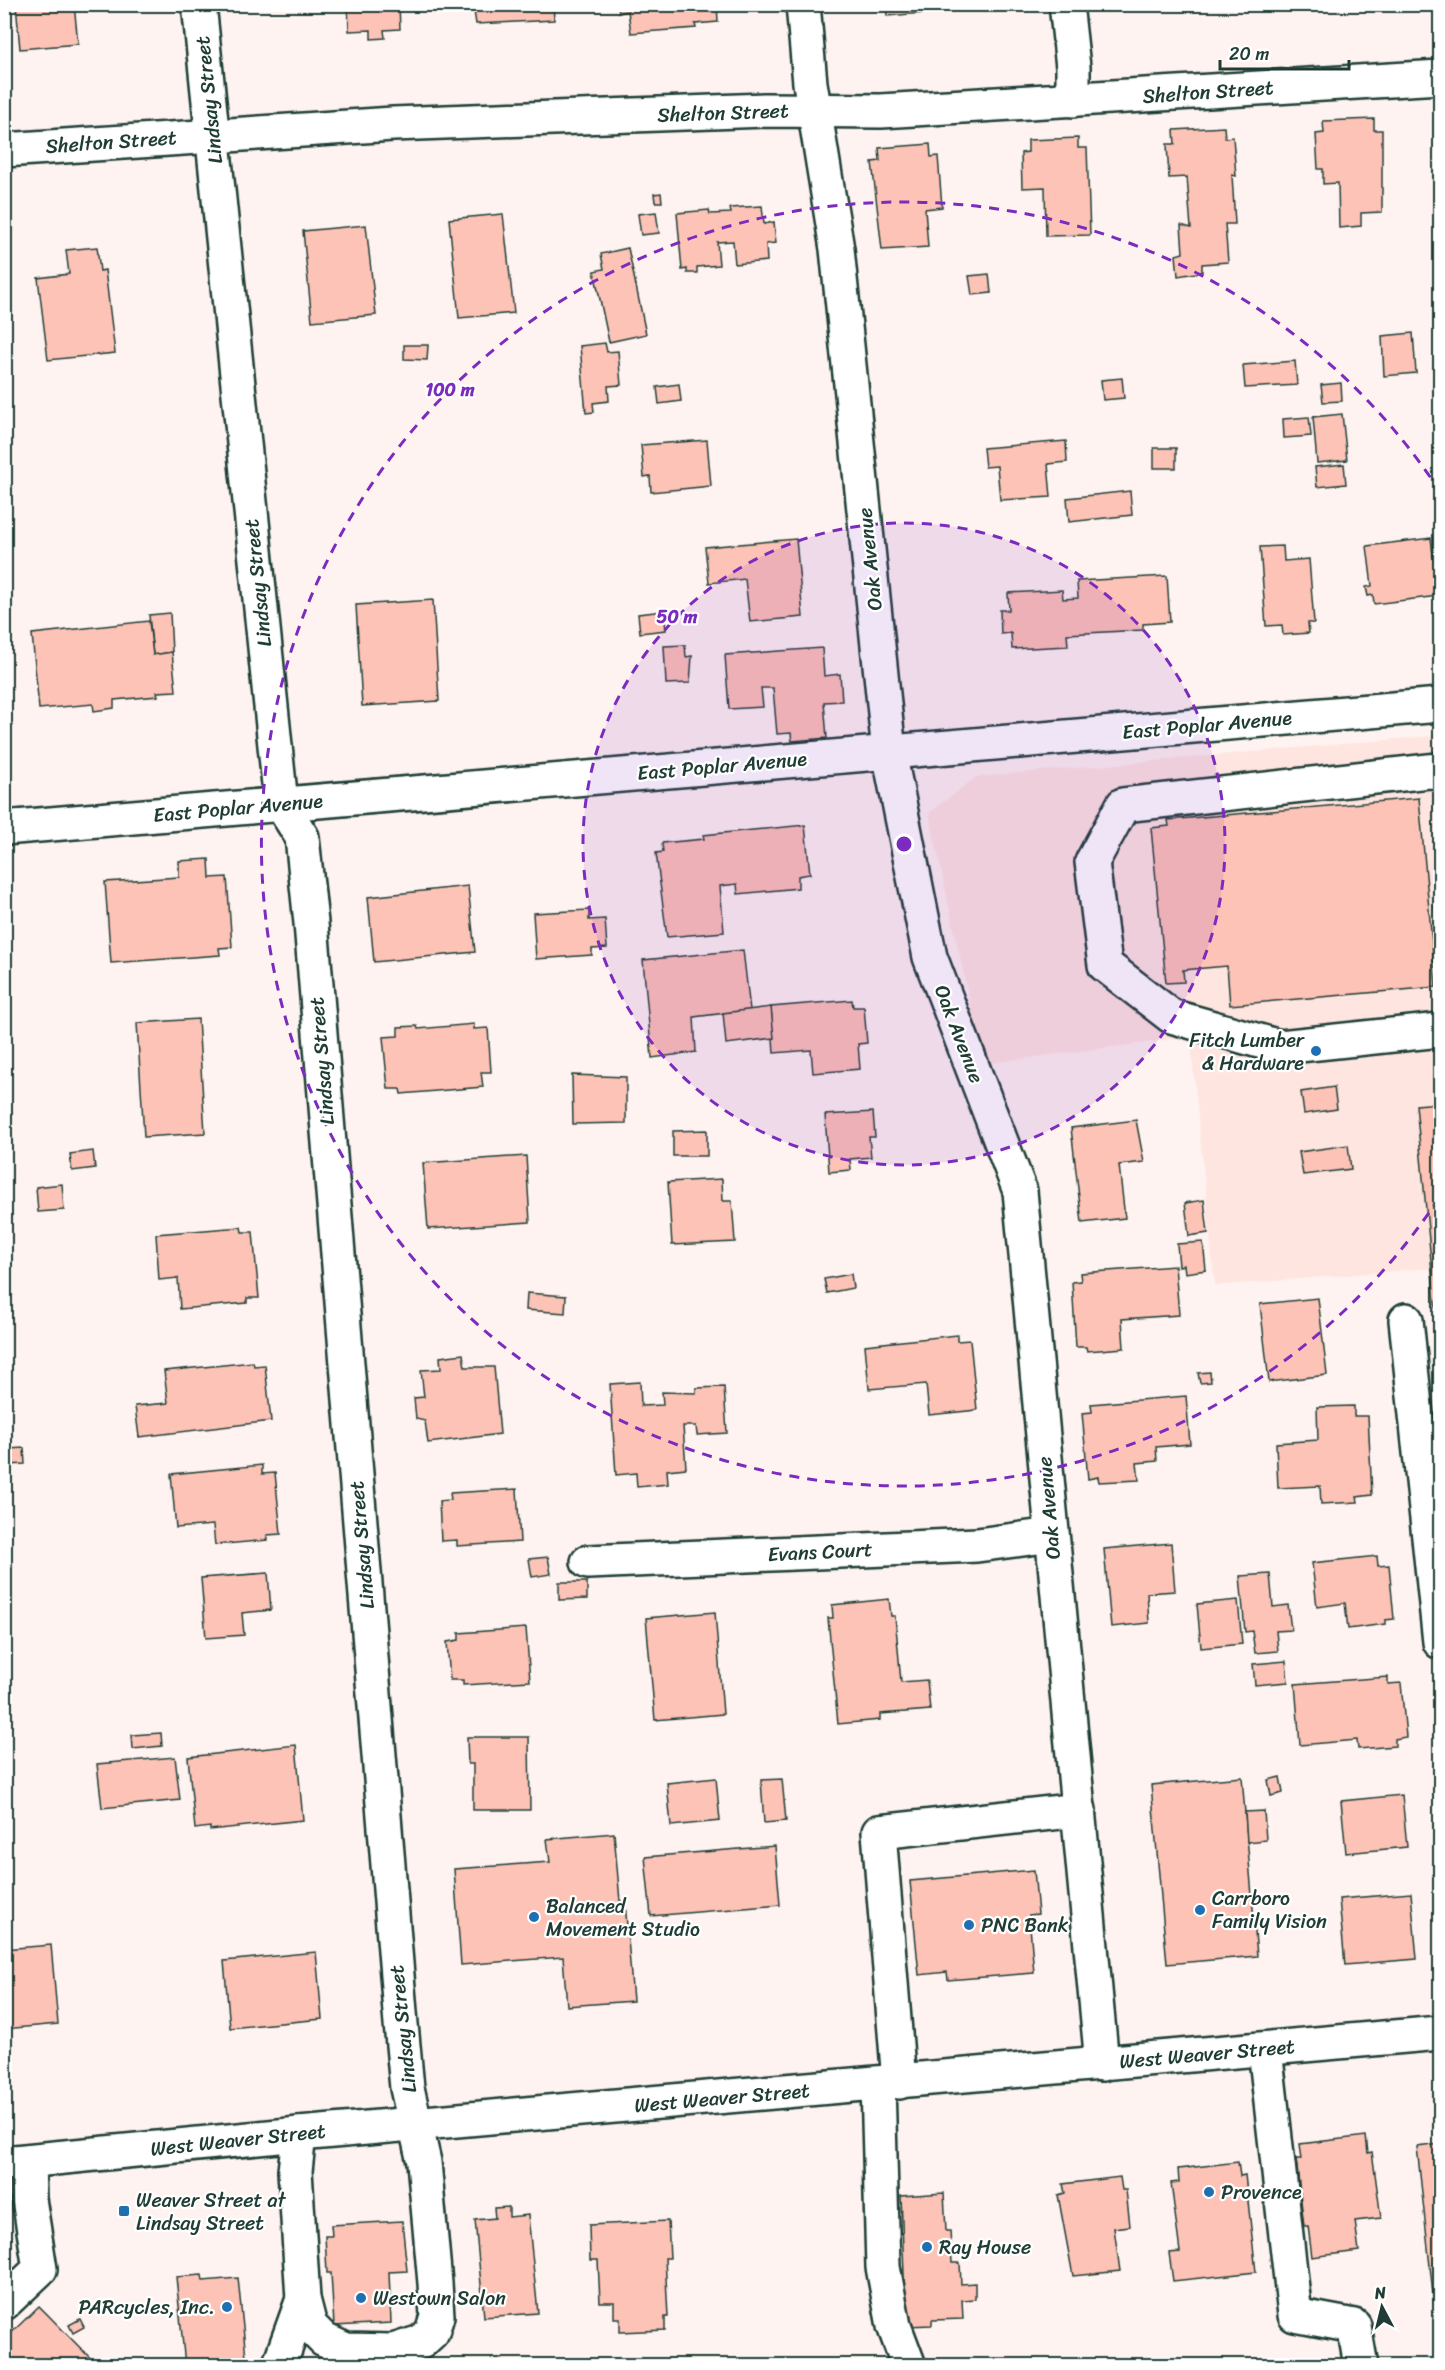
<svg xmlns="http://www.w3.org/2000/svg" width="1445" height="2370" viewBox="0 0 1445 2370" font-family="Sriracha,sans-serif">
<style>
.built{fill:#ffe5e0}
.building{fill:#fec3b7;stroke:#1f3d34;stroke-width:1.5}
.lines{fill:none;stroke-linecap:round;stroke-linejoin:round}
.minor-casing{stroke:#1f3d34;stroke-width:38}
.minor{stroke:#fff;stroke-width:33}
.ring{fill:none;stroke:#7b2cbf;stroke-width:3;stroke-dasharray:10 8}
.poi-dot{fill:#1f6fb2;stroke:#fff;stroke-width:2}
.labels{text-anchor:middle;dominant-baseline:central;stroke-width:4.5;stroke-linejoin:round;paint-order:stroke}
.street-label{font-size:20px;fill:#1f3d34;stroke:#fff}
.poi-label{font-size:20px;fill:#1f3d34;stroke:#fff;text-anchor:start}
.centre{fill:#7b2cbf;stroke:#fff;stroke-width:3}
.ring-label{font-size:18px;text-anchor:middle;font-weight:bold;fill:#7b2cbf;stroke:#fff;stroke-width:4.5;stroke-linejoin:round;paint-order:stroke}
</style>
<rect width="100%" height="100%" fill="#fff3f1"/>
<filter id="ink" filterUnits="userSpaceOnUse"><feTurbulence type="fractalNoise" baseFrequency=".0167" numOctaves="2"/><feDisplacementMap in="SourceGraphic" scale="12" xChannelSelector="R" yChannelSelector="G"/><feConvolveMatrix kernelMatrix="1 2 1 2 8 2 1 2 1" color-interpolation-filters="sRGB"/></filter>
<g filter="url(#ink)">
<!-- built -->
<path class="built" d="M1440 735V1355L1432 1268 1215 1286 1190 1037 983 1064 929 813 976 777Z"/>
<!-- building -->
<g class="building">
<path d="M16 4H74L78 44 20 49Z"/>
<path d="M348 4H399L400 29 384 30 385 38 371 39V30L349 31Z"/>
<path d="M473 4H553L554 20 476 24Z"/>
<path d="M618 4H717L718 22 695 24 696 28 631 33 628 11 619 13Z"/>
<path d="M886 4H1000V7L887 16Z"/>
<path d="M1374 119V130H1382V212L1361 213V226L1339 228 1338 183 1323 184V169H1318L1316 134 1324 133 1323 121Z"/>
<path d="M1224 127 1225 138 1233 137 1236 176 1232 175 1235 224H1225L1228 262 1202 264V272L1178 276 1176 255 1183 253 1181 225 1191 228 1187 177 1169 178 1167 144H1175L1174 130Z"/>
<path d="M1078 138V148H1087L1090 235 1046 236 1045 187 1022 188 1021 153 1028 152V140Z"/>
<path d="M930 144 931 157 938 156 942 207 925 209 928 247 882 250 872 162 880 161 879 148Z"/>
<path d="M661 193 662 202H655L654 194Z"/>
<path d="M762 206 764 224 774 222 776 243 766 244 767 261 735 264 733 241 717 242 719 265 697 267V273H687V269L682 270 677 213 709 210 710 214 731 213 730 208Z"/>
<path d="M656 212 659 233 641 235 638 214Z"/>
<path d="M503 214 514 313 459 318 449 219Z"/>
<path d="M366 225 376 315 312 321 303 231Z"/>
<path d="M97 247 100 271 105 270 115 353 48 360 38 278 69 274 66 250Z"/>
<path d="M628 248 646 334 609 342 594 271 604 269 601 254Z"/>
<path d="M989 274 991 293 972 295 969 276Z"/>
<path d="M1413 333 1416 373 1384 376 1382 336Z"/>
<path d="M605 343 607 352 618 351 621 385 608 386 609 401 593 403 594 412 586 413 580 346Z"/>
<path d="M404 345H428L427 360 404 359Z"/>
<path d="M1295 361 1297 385 1245 388 1243 365Z"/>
<path d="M1122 378 1124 398 1103 400 1101 380Z"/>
<path d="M1341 383 1342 401 1323 402 1321 385Z"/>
<path d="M679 384 681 401 659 404 657 387Z"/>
<path d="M1342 414 1347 460 1317 463 1313 417Z"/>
<path d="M1309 417 1311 436 1284 438 1283 419Z"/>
<path d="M707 440 711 486 651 492 650 476 644 477 641 445Z"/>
<path d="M1066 441 1067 462 1048 464 1051 497 1000 500 997 466 985 467 983 448Z"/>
<rect x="1154" y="448" width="22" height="20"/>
<path d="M1344 464 1346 484 1317 487 1315 467Z"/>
<path d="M1130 491 1132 515 1069 522 1067 498Z"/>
<path d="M1431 538 1438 596 1374 604 1373 595 1368 596 1366 587 1372 586 1367 546Z"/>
<path d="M796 539 803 617 750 622 745 579 709 583 705 547Z"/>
<path d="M1283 546 1284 561 1309 559 1314 623H1308L1309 633 1283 635 1282 625 1266 626 1260 547Z"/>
<path d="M1167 576 1170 622 1143 624V630L1067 634 1068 646 1012 649 1011 633 1001 634 1000 610H1009L1008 593 1062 590 1063 599 1078 598 1077 581Z"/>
<path d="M433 600 439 701 362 706 356 605Z"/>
<path d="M664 611 666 630 640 633 638 614Z"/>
<path d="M170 613 172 652 153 655 149 615Z"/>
<path d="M149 621 153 655 172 652 176 691 157 692 158 696 114 700V708L94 711 93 704 39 709 32 634Z"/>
<path d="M685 645 686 657 692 656 690 683 666 684 664 646Z"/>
<path d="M822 648 824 676 840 674 842 701 824 702 827 738 792 741 791 733 777 734 773 688H761L763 707 729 709 725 655Z"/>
<path d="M1419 798 1436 987 1230 1005 1227 966 1183 970 1184 982 1166 983 1151 828 1169 826 1168 820Z"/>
<path d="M805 825 810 874 798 876V888L738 894 737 884 720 886 724 932 667 937 656 853 663 852 662 843 704 839 703 835Z"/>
<path d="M209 859 210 878 227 877 232 947 219 948 220 955 111 963 105 882 179 877V861Z"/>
<path d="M468 886 475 952 374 962 368 897Z"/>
<path d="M1440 905V946L1434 906Z"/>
<path d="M589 910V920L605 919 607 948 592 949V955L536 959 533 913Z"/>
<path d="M743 950 750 1010 694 1017 696 1052 652 1058 643 960Z"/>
<path d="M852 1000 853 1007H864L867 1043 858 1044 860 1069 813 1073 811 1050 774 1053 771 1007Z"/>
<path d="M771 1007 774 1038 726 1044 723 1013Z"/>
<path d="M198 1019 205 1133 144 1137 137 1023Z"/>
<path d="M474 1024V1029L488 1028 491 1072H481L483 1087 401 1094 400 1089H388L383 1037 398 1036V1027L417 1026 418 1029Z"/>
<path d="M572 1075 626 1077V1123L573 1124Z"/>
<path d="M1334 1087 1337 1109 1304 1114 1301 1092Z"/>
<path d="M1440 1103V1355L1416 1105Z"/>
<path d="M873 1112 875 1137H869L871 1157 850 1159 851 1170 829 1172 825 1115Z"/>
<path d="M1136 1120 1144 1162 1119 1165 1125 1218 1082 1223 1071 1128Z"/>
<path d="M707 1130V1156H673V1131Z"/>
<path d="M1348 1145 1351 1169 1303 1175 1299 1152Z"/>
<path d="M93 1151 95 1168 72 1171 70 1154Z"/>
<path d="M526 1156 530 1222 428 1229 423 1163Z"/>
<path d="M722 1179 723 1201H732L735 1242 672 1245 668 1182Z"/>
<path d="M62 1184 64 1210 38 1212 36 1187Z"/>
<path d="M1204 1200 1208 1233 1189 1236 1185 1203Z"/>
<path d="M241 1227 242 1232H253L259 1298H247V1303L180 1309 178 1278 159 1280 156 1234Z"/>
<path d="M1203 1242 1206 1270 1185 1273 1184 1265 1179 1266 1177 1244Z"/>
<path d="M1175 1266 1179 1315 1122 1319 1124 1348 1087 1351 1086 1347H1076L1072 1282 1081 1281 1080 1273Z"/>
<path d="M851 1274 853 1288 827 1293 824 1279Z"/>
<path d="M527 1293 566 1296 565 1313 526 1310Z"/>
<path d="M1318 1298 1327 1375 1269 1382 1260 1304Z"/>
<path d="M957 1335V1341L970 1340 977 1410 929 1415 926 1384 869 1389 865 1345Z"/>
<path d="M463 1354 465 1367H494L500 1434 428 1443 425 1421 416 1419 414 1398 424 1397 421 1370 441 1369 440 1357Z"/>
<path d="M253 1362 254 1366 265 1365 271 1421 139 1437 135 1406 168 1403 164 1371Z"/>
<path d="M1210 1372 1211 1382 1200 1383 1198 1373Z"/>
<path d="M640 1382 641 1406 663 1405 662 1392 696 1393V1388L724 1387 727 1433 697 1435 696 1426H683L686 1468 667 1470 668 1484 637 1487 636 1473 616 1475 610 1384Z"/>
<path d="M1186 1396 1190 1444 1156 1447 1157 1461 1137 1463 1139 1480 1099 1482 1098 1477 1088 1479 1082 1413 1092 1412 1091 1404Z"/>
<path d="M1354 1406V1416H1368L1372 1495 1357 1497 1358 1502 1321 1504 1320 1486 1278 1488 1276 1443 1318 1440 1317 1407Z"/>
<path d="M24 1448 25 1464 9 1465 8 1449Z"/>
<path d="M262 1465V1474L275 1473 281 1534 267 1535V1540L215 1545 213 1525 176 1528 171 1474Z"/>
<path d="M517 1489 520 1542 457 1546V1540L441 1541 439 1501 451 1500 450 1493Z"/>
<path d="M1171 1543 1175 1591 1147 1593 1149 1623 1111 1627 1104 1549Z"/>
<path d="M1377 1556 1378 1566 1389 1565 1394 1619 1385 1620V1624L1348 1629 1345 1603 1317 1607 1312 1563Z"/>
<path d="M548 1557 551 1574 532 1577 529 1559Z"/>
<path d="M268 1573 271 1610 242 1613 244 1635 206 1638 201 1578Z"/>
<path d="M1270 1574 1273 1607 1288 1605 1291 1630 1276 1631 1278 1651 1255 1653 1252 1631 1245 1632 1240 1576Z"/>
<path d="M559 1582H587V1599L559 1600Z"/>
<path d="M889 1599 891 1616H895L901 1682 927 1680 930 1710 880 1714V1720L838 1724 828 1618H833L832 1605Z"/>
<path d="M1238 1600 1242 1644 1201 1648 1197 1604Z"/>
<path d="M715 1612 723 1714 655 1720 646 1618Z"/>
<path d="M526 1628 530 1681 463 1685V1680H450L447 1642 459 1640V1633Z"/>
<path d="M1286 1661 1288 1682 1255 1685 1253 1664Z"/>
<path d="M1388 1677V1684L1401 1683 1406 1737 1395 1739V1746L1358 1749 1357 1740 1300 1745 1295 1684Z"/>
<path d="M161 1733 162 1746 133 1749 132 1735Z"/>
<path d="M467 1737H529L530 1810H473V1764H468Z"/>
<path d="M296 1745 303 1820 210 1830V1827L195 1829 188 1757Z"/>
<path d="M175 1757 180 1800 102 1808 97 1764Z"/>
<path d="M1242 1777 1257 1956 1167 1964 1151 1785Z"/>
<path d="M1280 1777 1283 1793 1271 1796 1268 1780Z"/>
<path d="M716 1778 720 1821 671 1826 667 1783Z"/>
<path d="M782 1779 786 1821 764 1823 761 1780Z"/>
<path d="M1402 1795 1407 1847 1346 1853 1341 1801Z"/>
<path d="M1264 1811 1266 1840 1247 1842 1245 1812Z"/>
<path d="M614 1833 620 1901H625L633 2001 567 2006 563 1957 461 1965 454 1869 550 1862 547 1839Z"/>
<path d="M775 1846 780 1905 651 1916 645 1857Z"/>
<path d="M1034 1870 1038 1914 1029 1915 1034 1973 948 1980 947 1972 919 1975 910 1881Z"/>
<path d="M1411 1893 1417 1959 1345 1965 1339 1899Z"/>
<path d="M51 1945 58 2024 4 2029V1949Z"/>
<path d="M316 1952 322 2019 230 2028 224 1961Z"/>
<path d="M1366 2136 1368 2153 1372 2152 1381 2218 1355 2221 1359 2251 1312 2257 1308 2226H1304L1296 2159H1302L1300 2144Z"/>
<path d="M1440 2144V2303H1434L1417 2147Z"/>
<path d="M1238 2162 1240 2176 1245 2175 1256 2272 1173 2281 1169 2253 1180 2252 1171 2183 1179 2182 1178 2169Z"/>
<path d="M1120 2177 1122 2190H1126L1130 2226 1114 2228 1120 2271 1073 2276 1058 2195 1065 2193 1063 2184Z"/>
<path d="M944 2193 946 2231H950L952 2263H960L961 2284 975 2283V2299L962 2300 963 2319 932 2320V2325L906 2326 901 2196Z"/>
<path d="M509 2207V2217L528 2215 538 2313 484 2317 475 2220 495 2218 494 2208Z"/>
<path d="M402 2221 407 2271 389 2272 391 2323 334 2326 331 2273H327L325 2236H332L331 2225Z"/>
<path d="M668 2221 670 2258H665L668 2317H665V2330L620 2332V2318H614V2302H600L598 2260H590L589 2225Z"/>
<path d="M202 2275 203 2281 238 2278 246 2357 232 2359 233 2366H203L202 2363 185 2365 176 2277Z"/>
<path d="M39 2306 48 2315 98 2366H4V2340Z"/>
<path d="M80 2319 84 2327 73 2333 69 2325Z"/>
</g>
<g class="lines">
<defs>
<g id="minor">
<path d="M199 4 281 804 302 837 311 923 401 2024 407 2088 424 2162 435 2283 437 2316 432 2332 421 2342 393 2351 346 2350 324 2340 310 2326 303 2299 295 2171 299 2134"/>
<path d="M803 4 810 83 837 249 889 752 930 957 1020 1191 1102 2064"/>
<path d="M1066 4 1073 67V100"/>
<path d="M4 150 393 124 765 110 881 111 1440 77"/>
<path d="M1440 774 1438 770 1123 805 1092 862 1105 965 1171 1016 1280 1047 1440 1030"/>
<path d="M4 828 1440 705"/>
<path d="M1406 1320 1440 1642"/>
<path d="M588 1562 977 1545 1052 1535"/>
<path d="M1265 2049 1295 2315 1354 2326 1361 2366"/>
<path d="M899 2082 879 1832 1079 1810"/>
<path d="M878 2084 883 2267 894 2326 909 2366"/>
<path d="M4 2163 299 2134 1440 2033"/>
<path d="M4 2303 40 2269 29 2199 28 2161"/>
<path d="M279 2366 303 2299"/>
</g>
</defs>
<!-- minor casing -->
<use href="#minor" class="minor-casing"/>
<!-- minor -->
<use href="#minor" class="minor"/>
</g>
</g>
<!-- distance rings -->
<circle cx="904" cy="844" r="321" fill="#7b2cbf" fill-opacity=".12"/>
<g class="ring">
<circle cx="904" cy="844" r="321"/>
<path d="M1439 1198A642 642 0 1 1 1439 490"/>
</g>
<!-- markers -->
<g class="poi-dot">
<circle cx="1316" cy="1051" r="6"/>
<circle cx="1200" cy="1910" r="6"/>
<circle cx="534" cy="1917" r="6"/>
<circle cx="969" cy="1925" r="6"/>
<circle cx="1209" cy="2192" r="6"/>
<rect x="118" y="2205" width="12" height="12" rx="3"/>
<circle cx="927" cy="2247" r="6"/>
<circle cx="361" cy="2298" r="6"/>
<circle cx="227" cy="2307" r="6"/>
</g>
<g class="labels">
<!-- street labels -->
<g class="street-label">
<text transform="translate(1208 92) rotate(-4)">Shelton Street</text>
<text transform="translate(209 100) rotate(-96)">Lindsay Street</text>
<text transform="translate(723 113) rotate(-2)">Shelton Street</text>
<text transform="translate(111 142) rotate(-4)">Shelton Street</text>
<text transform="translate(870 559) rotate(-96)">Oak Avenue</text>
<text transform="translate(258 583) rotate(-96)">Lindsay Street</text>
<text transform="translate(1207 725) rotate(-5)">East Poplar Avenue</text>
<text transform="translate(722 766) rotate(-5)">East Poplar Avenue</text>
<text transform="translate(238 808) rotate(-5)">East Poplar Avenue</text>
<text transform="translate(959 1034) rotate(69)">Oak Avenue</text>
<text transform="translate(322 1061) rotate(-95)">Lindsay Street</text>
<text transform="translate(1049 1508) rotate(-95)">Oak Avenue</text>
<text transform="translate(362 1545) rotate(-95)">Lindsay Street</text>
<text transform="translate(820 1552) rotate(-3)">Evans Court</text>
<text transform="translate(403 2029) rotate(-96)">Lindsay Street</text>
<text transform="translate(1207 2054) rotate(-5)">West Weaver Street</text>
<text transform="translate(722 2098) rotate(-5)">West Weaver Street</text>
<text transform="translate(238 2140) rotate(-6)">West Weaver Street</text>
</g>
<!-- poi labels -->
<g class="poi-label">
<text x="1304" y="1040" text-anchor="end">Fitch Lumber<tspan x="1304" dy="23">&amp; Hardware</tspan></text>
<text x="1212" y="1898">Carrboro<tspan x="1212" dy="23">Family Vision</tspan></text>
<text x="546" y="1906">Balanced<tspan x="546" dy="23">Movement Studio</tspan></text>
<text x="981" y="1925">PNC Bank</text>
<text x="1221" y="2192">Provence</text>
<text x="136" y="2200">Weaver Street at<tspan x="136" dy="23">Lindsay Street</tspan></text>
<text x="939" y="2247">Ray House</text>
<text x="373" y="2298">Westown Salon</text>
<text x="215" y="2307" text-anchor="end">PARcycles, Inc.</text>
</g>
</g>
<circle cx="904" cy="844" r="9" class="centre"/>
<g class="ring-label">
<text x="450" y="396">100 m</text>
<text x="677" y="623">50 m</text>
</g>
<!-- margin -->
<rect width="1445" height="2370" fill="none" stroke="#fff" stroke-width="24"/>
<rect x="12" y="12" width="1421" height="2346" fill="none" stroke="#1f3d34" stroke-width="2" filter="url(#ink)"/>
<!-- north arrow -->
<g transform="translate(1382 2307) rotate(353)" stroke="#ffffff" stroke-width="4.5" paint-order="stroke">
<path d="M0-4.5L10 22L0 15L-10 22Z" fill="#1f3d34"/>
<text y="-9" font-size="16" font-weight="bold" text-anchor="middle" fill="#1f3d34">N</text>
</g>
<!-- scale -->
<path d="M1220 60v9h129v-9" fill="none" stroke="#1f3d34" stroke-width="3"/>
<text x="1229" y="60" font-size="18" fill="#1f3d34" stroke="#ffffff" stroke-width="4.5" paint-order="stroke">20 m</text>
</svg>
